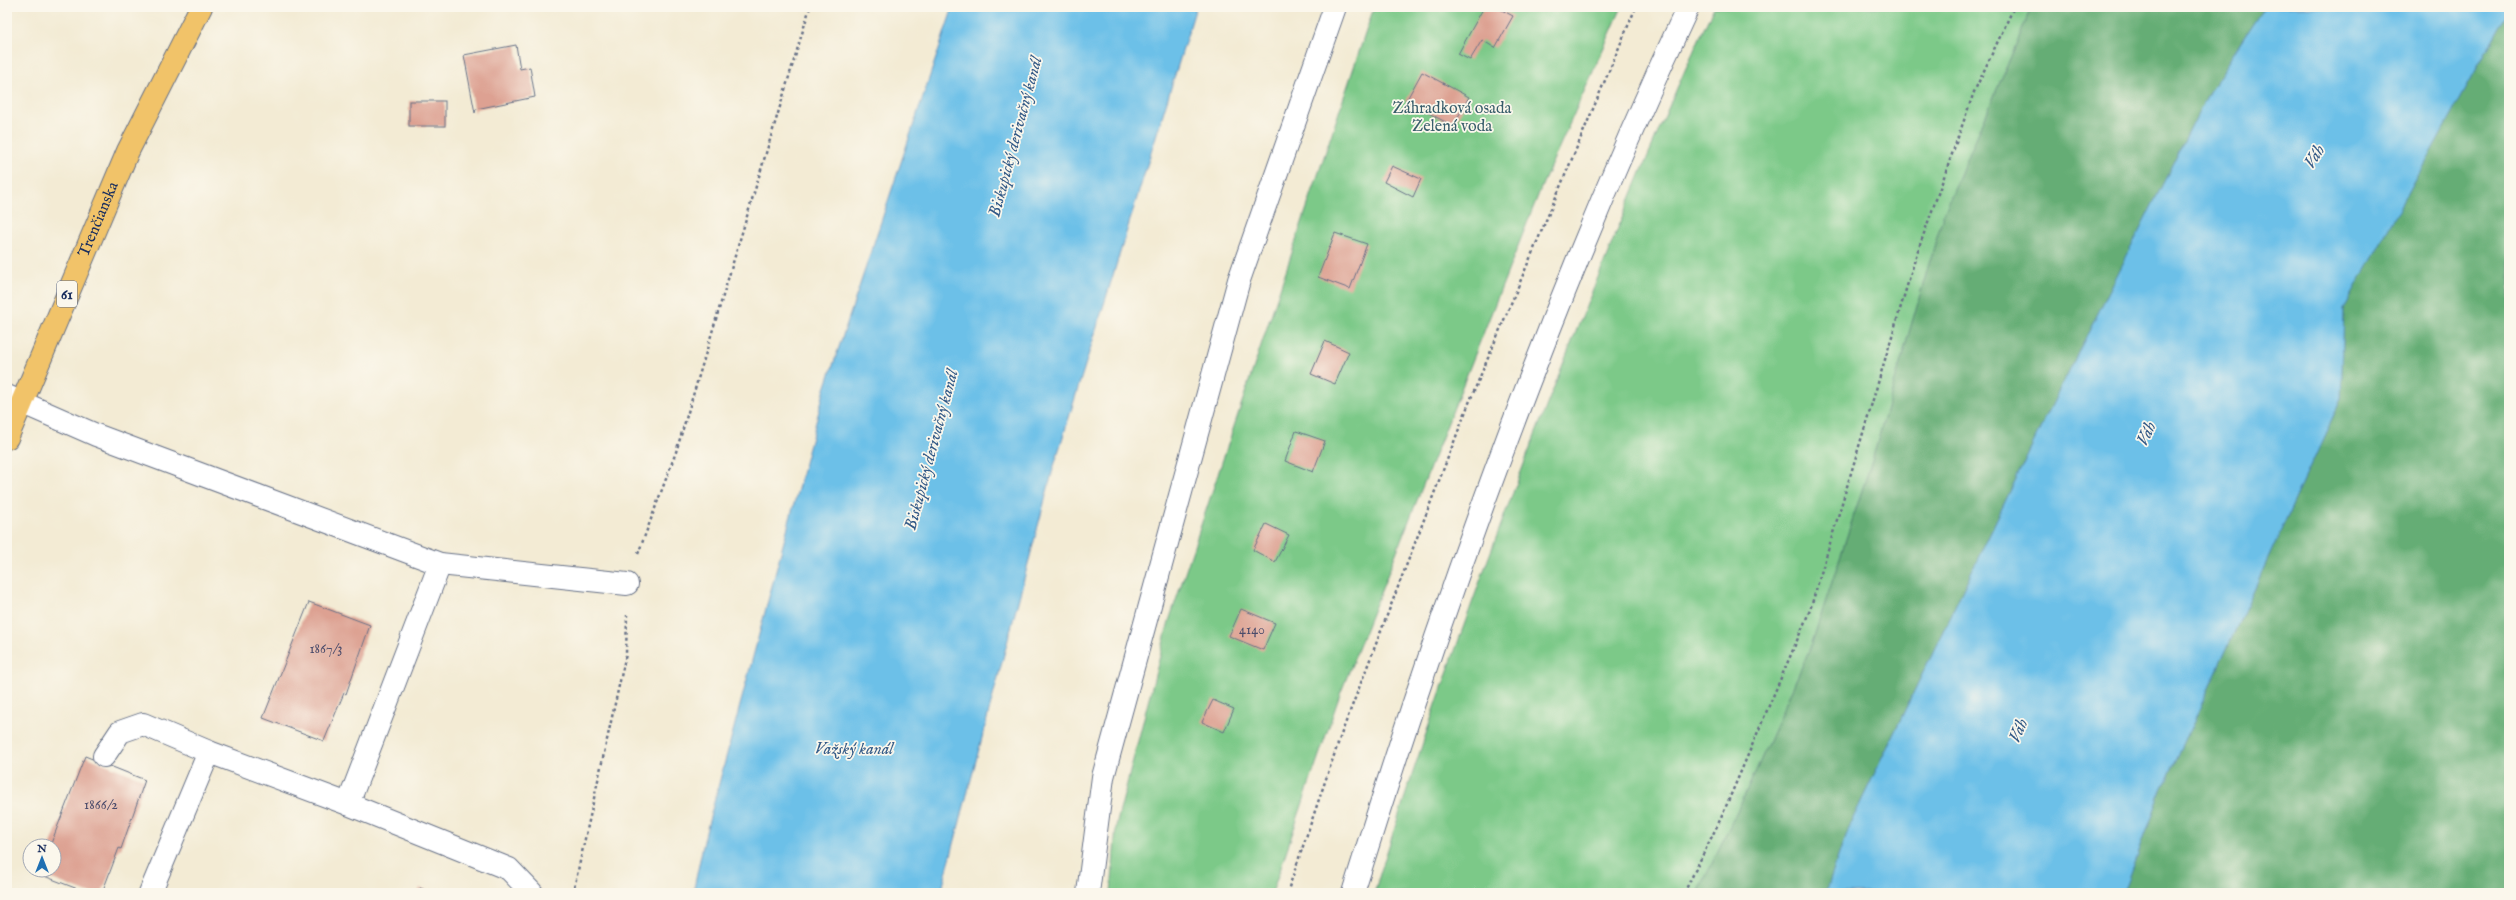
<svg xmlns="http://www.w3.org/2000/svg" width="2516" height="900" viewBox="0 0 2516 900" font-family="'IM FELL English',serif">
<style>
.green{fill:#7cc988;stroke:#4c7c73}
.forest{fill:#65ad74;stroke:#406e69}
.water{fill:#6cc0e8;stroke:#4478a3}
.building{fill:#dda192}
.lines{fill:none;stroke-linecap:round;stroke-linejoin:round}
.minor-casing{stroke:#677187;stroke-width:24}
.major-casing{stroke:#677187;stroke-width:24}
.path{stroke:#677187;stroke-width:2.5;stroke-dasharray:3 3;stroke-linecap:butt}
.minor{stroke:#fff;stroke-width:22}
.major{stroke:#f1c369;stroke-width:22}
.labels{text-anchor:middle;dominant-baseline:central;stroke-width:3.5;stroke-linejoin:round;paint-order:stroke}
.number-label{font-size:14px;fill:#4c4c6b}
.shield{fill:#fbf7ec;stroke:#5e6b89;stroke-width:1}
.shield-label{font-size:15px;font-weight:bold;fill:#1b2f5e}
.park-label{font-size:16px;fill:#385d6b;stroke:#fbf7ec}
.street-label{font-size:16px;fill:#1b2f5e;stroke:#fbf7ec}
.water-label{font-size:17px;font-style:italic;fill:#335a87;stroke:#fbf7ec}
</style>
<rect width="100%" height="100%" fill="#fbf7ec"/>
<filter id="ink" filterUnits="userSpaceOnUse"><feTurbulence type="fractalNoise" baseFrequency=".025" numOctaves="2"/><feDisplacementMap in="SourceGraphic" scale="8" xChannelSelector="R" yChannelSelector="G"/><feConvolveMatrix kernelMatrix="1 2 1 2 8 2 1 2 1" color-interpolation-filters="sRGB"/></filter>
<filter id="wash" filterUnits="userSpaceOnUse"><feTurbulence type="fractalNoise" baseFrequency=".012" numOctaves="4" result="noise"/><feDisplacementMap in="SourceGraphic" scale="16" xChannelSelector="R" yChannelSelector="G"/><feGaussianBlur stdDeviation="0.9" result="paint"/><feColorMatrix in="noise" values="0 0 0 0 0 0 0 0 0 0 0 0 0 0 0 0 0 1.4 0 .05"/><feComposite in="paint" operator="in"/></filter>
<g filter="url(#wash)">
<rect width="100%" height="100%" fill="#f3ebd4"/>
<!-- green -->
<g class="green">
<path d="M1374 7H1622L1543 183 1339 697 1272 893H1111L1116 826 1169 621Z"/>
<path d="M1714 7H2032L1943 216 1873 457 1811 646 1755 773 1698 893H1374C1435 697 1506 505 1583 314 1625 211 1666 108 1714 7Z"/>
</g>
<!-- forest -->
<g class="forest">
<path d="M2032 7H2264L2211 88 2041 427 1846 833 1826 893H1698L1755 773 1811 646 1873 457 1943 216Z"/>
<path d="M2509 10V893H2124L2159 797 2341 399 2344 309Z"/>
</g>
<!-- water -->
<g class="water">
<path d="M953 7H1196L1053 469 941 893H693L705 836 824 392Z"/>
<path d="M2264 7H2509V10L2344 309 2341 399 2159 797 2124 893H1826L1846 833 2041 427 2211 88Z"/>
</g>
<g id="blocks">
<!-- building -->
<g class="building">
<path d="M1484 7H1496L1513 16 1495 48 1482 40 1470 60 1458 54Z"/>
<path d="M516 45 520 69 530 67 535 97 476 109 475 113 464 55Z"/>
<path d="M1422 72 1469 97 1453 126 1406 101Z"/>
<rect x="409" y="101" width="36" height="25"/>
<path d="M1392 166 1421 179 1413 197 1384 182Z"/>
<path d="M1335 233 1367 244 1350 289 1318 277Z"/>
<path d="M1325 341 1349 352 1335 384 1311 374Z"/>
<path d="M1296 431 1325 441 1313 472 1285 461Z"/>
<path d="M1266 524 1289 535 1275 562 1253 550Z"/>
<path d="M309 602 370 625 346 694 344 693 324 741 263 718Z"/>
<path d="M1241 609 1275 623 1263 650 1229 636Z"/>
<path d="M1213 700 1234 709 1224 732 1202 722Z"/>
<path d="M85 756 145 780 121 849 119 848 102 893H88L39 874 41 870H54V846H50Z"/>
<path d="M420 888 433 893H418Z"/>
</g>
</g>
</g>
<g filter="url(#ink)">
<use href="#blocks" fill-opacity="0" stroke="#677187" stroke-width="1"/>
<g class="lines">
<defs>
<g id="minor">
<path d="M7 396 96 435 440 564 627 584"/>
<path d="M104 756 120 732 143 724 209 752"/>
<path d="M348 804 440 564"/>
<path d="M150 893 209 752 348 804 509 869 532 893"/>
<path d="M1088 893 1103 777 1239 280 1335 7"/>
<path d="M1353 893C1446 591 1554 293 1688 7"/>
</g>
<g id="major">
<path id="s1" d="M7 438 128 151 201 7"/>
</g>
</defs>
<!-- minor casing -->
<use href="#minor" class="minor-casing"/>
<!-- major casing -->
<use href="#major" class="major-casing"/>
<!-- path -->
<g class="path">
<path d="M638 554 676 452 810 7"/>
<path d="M573 893 626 654 627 615"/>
<path d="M1287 893 1342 732 1469 403 1636 7"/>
<path d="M1684 893 1721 818 1810 610 1916 256 1974 92 2014 7"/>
</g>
<!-- minor -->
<use href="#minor" class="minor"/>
<!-- major -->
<use href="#major" class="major"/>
</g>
</g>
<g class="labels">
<!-- number labels -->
<g class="number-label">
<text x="1252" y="630">4140</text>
<text x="326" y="649">1867/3</text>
<text x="101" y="805">1866/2</text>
</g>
<!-- shield labels -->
<rect class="shield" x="57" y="281" width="20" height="26" rx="3"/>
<g class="shield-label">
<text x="67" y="294">61</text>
</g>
<!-- park labels -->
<g class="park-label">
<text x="1452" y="109">Záhradková osada<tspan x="1452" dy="18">Zelená voda</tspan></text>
</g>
<!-- street labels -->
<g class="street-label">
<text stroke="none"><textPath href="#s1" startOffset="237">Trenčianska</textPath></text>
</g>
<!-- water labels -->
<g class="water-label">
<text transform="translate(1016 137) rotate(-75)">Biskupický derivačný kanál</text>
<text transform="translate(2315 157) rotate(-58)">Váh</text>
<text transform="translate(2147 434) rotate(-65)">Váh</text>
<text transform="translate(932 450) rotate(-75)">Biskupický derivačný kanál</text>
<text transform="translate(2019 731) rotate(-67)">Váh</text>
<text x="854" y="749">Važský kanál</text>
</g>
</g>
<!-- margin -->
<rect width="2516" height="900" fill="none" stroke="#fbf7ec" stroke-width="24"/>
<!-- north arrow -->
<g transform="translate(42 858)"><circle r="19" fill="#fbf7ec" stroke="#a1a7b3"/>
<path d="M0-3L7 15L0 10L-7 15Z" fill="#1f6fb2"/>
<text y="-6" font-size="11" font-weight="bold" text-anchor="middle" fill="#1b2f5e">N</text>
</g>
</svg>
